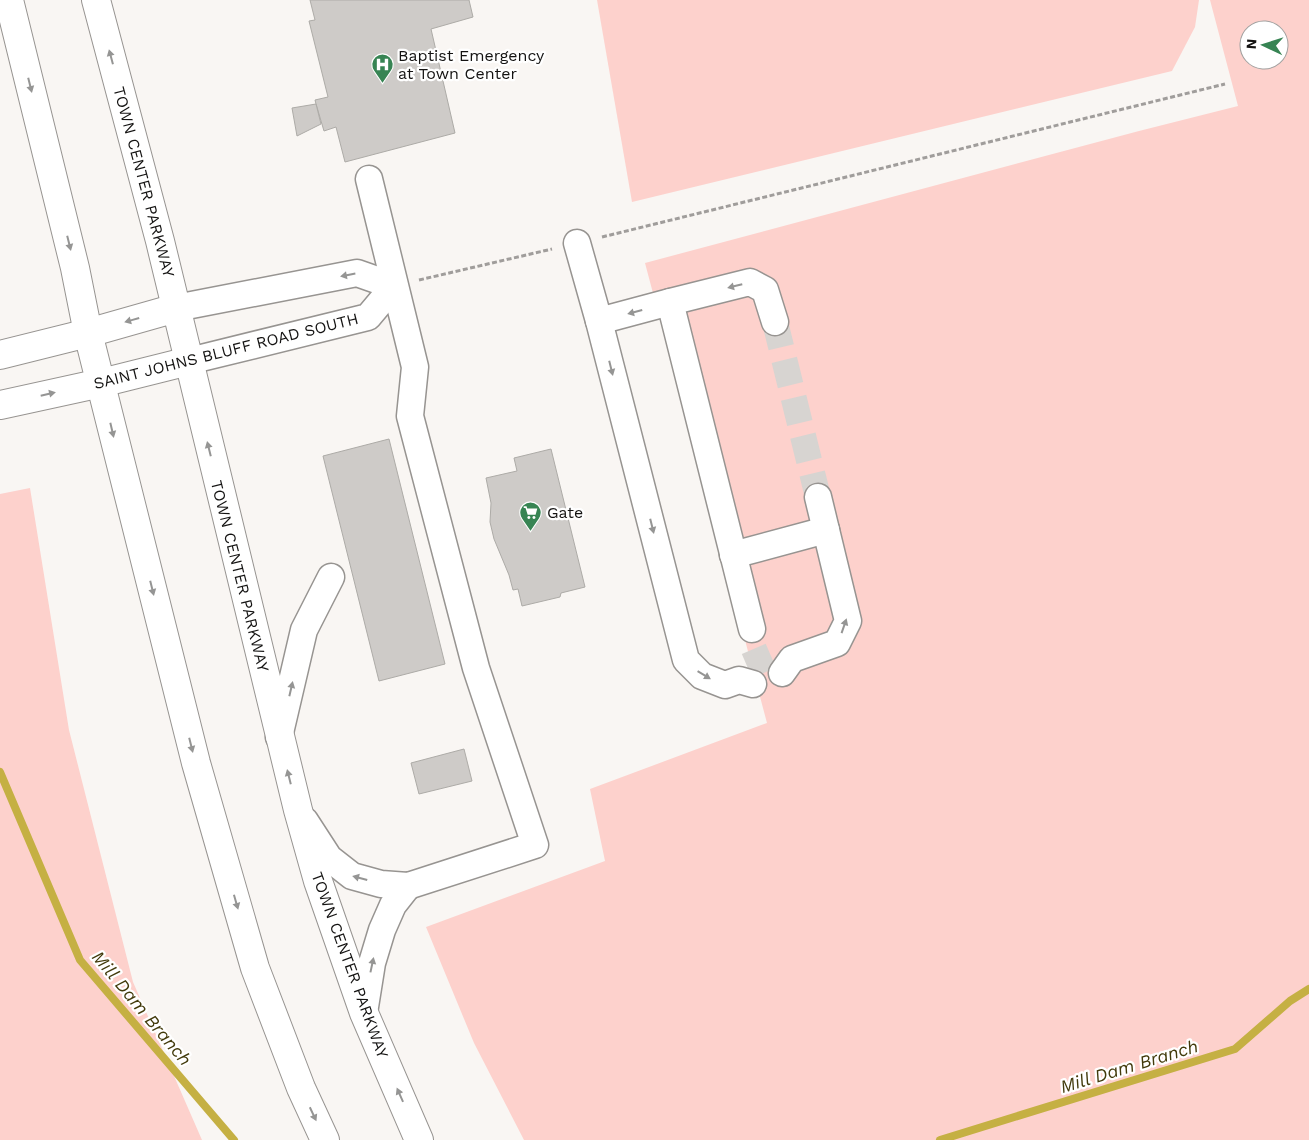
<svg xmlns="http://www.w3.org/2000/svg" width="1309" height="1140" viewBox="0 0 1309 1140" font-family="'Work Sans',sans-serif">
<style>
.green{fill:#fdd1cc;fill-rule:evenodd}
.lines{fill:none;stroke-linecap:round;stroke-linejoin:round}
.stream{stroke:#c5b043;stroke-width:8}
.building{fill:#cecbc8;stroke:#adaba7}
.minor-tunnel{stroke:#d7d4d1;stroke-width:26;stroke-dasharray:26 13;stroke-linecap:butt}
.minor-casing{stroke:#979491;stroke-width:29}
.major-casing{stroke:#979491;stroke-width:30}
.path{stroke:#a09d9b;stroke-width:3;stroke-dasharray:5 2.5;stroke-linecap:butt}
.minor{stroke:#fff;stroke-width:26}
.major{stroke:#fff;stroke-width:28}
.oneway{fill:#959594}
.labels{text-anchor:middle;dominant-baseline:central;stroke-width:4.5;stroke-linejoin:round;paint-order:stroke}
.poi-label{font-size:16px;fill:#141312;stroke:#fff;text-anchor:start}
.street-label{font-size:16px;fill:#141312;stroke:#fff}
.water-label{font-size:18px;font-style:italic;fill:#423a0b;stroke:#fff}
</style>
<rect width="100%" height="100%" fill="#f9f6f3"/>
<!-- green -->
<g class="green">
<path d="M597 0H1199L1195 27 1172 71 632 202Z"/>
<path d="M1210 0H1309V1140H524L474 1043 426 927 605 861 590 789 767 723 645 263 1139 131 1238 106ZM1249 30H1279V60H1249Z"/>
<path d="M30 488 69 730 133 982 202 1140H0V494Z"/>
</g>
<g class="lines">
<!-- stream -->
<g class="stream">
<path d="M0 772 80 960 234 1140"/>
<path d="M940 1140 1235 1049 1290 1001 1309 989"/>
</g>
</g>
<!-- building -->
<g class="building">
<path d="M310 0H469L473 17 431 29 455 133 345 162 336 127 324 131 316 104 315 100 328 97 309 21 315 20Z"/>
<path d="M316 104 321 124 297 136 292 108Z"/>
<path d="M389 439 445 664 379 681 323 456Z"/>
<path d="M551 449 585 587 561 593 560 597 522 606 518 589 513 590 509 575 494 539 490 522 491 503 486 478 517 471 514 458Z"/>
<path d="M464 749 472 781 419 794 411 763Z"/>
</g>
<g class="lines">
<!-- minor-tunnel -->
<g class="minor-tunnel">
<path d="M775 322 818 497"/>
<path d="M747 666 777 653"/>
</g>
<defs>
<g id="minor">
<path d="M577 243 599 321 686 660 702 676 725 685 739 680 753 684"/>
<path d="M670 302 752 629"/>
<path d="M176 308 357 273 394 286"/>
<path d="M599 321 670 302 750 282 765 290 775 322"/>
<path d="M189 361 368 317 394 286"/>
<path d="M733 555 826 530"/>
<path d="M782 673 792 659 837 643 848 621 818 497"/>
<path d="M279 737 304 630 331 577"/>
<path d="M305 821 329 858 352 876 381 884 408 886 535 845 476 668 410 416 415 367 369 179"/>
<path d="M364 1013 372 963 382 930 393 905 408 886"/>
</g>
<g id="major">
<path d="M9 0 75 268 88 333 196 763 255 968 301 1088 325 1140"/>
<path d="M96 0 160 241 298 810 318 881 364 1013 419 1140"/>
<path d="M0 355 88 333 176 308"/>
<path d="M0 405 101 383 189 361"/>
</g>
</defs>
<!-- minor casing -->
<use href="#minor" class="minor-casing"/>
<!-- major casing -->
<use href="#major" class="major-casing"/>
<!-- path -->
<g class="path">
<path d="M602 237 1225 84"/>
<path d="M419 280 552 249"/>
</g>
<!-- minor -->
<use href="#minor" class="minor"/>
<!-- major -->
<use href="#major" class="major"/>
</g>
<!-- one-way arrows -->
<defs><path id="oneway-solid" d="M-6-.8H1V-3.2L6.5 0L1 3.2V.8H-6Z" transform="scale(1.25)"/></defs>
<g class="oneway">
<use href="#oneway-solid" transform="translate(111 57) rotate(-105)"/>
<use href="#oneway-solid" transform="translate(30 85) rotate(76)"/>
<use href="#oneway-solid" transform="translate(69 243) rotate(76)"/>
<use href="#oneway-solid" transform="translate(348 275) rotate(169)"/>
<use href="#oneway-solid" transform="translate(735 286) rotate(166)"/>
<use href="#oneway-solid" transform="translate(635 312) rotate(165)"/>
<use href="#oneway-solid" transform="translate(132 320) rotate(164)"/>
<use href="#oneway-solid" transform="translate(611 368) rotate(76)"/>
<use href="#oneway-solid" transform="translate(48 394) rotate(-13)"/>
<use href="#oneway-solid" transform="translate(112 430) rotate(77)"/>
<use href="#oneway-solid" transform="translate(209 449) rotate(-104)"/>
<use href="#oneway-solid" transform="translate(652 526) rotate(76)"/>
<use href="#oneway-solid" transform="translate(152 588) rotate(76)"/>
<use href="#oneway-solid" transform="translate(844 626) rotate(-71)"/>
<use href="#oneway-solid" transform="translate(704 675) rotate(31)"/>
<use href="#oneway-solid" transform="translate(291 689) rotate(-77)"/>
<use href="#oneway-solid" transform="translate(191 745) rotate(76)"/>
<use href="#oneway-solid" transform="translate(289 777) rotate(-104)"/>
<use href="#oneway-solid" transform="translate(360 878) rotate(-165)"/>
<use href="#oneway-solid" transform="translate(236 902) rotate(74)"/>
<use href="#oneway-solid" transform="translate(372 965) rotate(-78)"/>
<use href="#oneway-solid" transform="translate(400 1095) rotate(-114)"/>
<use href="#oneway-solid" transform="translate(313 1114) rotate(65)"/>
</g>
<!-- icons -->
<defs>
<symbol id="hospital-pin" viewBox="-11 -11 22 30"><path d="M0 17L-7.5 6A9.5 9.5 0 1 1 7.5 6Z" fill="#378453" stroke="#fff"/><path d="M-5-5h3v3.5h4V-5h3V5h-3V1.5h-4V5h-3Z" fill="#fff"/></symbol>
<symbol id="supermarket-pin" viewBox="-11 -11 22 30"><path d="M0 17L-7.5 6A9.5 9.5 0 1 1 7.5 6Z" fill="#378453" stroke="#fff"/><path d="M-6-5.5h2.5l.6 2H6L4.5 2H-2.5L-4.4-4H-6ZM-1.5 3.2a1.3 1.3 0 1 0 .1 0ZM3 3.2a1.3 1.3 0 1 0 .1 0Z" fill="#fff"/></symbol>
</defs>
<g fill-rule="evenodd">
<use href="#hospital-pin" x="370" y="52" width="25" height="34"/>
<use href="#supermarket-pin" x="518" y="500" width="25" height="34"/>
</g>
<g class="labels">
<!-- poi labels -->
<g class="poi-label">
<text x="398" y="55">Baptist Emergency<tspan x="398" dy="18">at Town Center</tspan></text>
<text x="547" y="512">Gate</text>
</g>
<!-- street labels -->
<g class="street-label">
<text transform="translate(144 182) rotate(75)">TOWN CENTER PARKWAY</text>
<text transform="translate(226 351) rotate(-14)">SAINT JOHNS BLUFF ROAD SOUTH</text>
<text transform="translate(240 576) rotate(76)">TOWN CENTER PARKWAY</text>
<text transform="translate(350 965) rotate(70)">TOWN CENTER PARKWAY</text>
</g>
<!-- water labels -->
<g class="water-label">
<text transform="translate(142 1008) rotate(50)">Mill Dam Branch</text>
<text transform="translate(1129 1066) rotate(-17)">Mill Dam Branch</text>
</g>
</g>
<!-- north arrow -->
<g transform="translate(1264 45) rotate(274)"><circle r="24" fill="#ffffff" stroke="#a1a1a0"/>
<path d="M0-4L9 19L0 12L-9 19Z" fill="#378453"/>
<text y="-8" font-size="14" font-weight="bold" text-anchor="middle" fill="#141312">N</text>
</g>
</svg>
